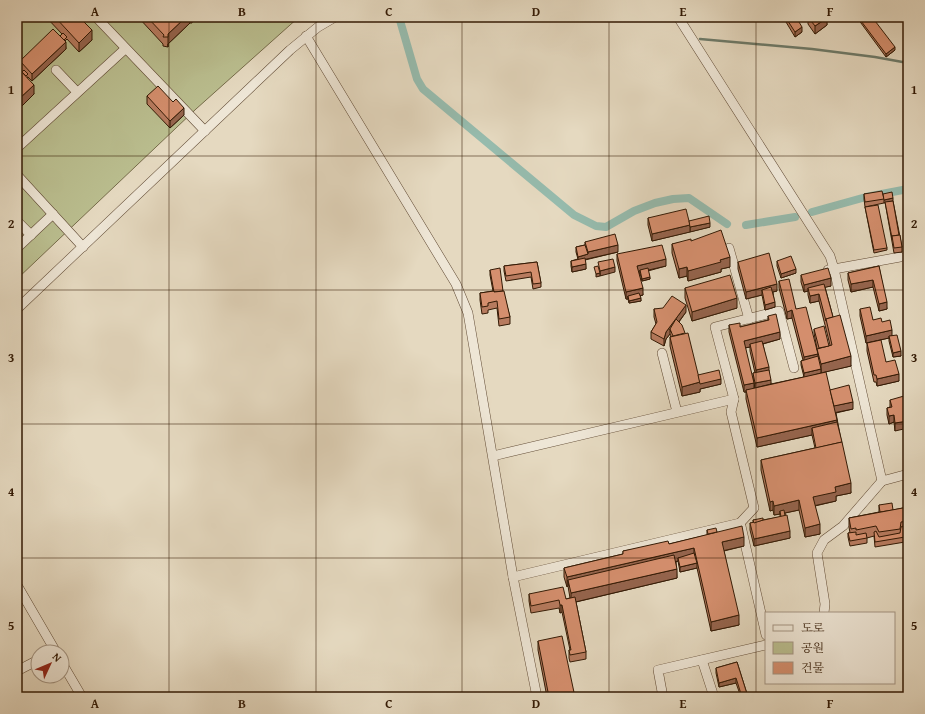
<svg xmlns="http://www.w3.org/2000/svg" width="925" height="714" viewBox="0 0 925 714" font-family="'Gentium Book Plus','Noto Serif KR',serif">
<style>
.green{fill:#babe8f;stroke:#766c4a}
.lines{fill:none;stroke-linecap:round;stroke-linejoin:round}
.stream{stroke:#6e7b6a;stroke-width:2.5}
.canal{stroke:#96bbad;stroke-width:8}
.minor-casing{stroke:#604a34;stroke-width:10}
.minor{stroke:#eee6d6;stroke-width:9}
.wall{fill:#b77b5f;stroke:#331a05;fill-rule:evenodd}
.shaded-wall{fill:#95644d;stroke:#331a05}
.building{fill:#d58f6e;stroke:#331a05}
.grid{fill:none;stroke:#331a05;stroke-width:1;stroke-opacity:0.55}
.neatline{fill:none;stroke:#331a05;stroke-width:1.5}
.grid-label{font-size:13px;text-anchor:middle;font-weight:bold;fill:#331a05}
</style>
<rect width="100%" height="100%" fill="#e5d9c0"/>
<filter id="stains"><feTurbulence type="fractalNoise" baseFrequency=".005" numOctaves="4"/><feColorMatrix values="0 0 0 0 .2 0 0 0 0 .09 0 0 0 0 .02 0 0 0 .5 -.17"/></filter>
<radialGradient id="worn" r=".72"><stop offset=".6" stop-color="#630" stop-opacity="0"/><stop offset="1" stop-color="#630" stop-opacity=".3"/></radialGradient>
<!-- green -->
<path class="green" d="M17 17H299L196 109 17 279Z"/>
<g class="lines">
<!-- stream -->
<path class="stream" d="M700 39 812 49 875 57 908 63"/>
<!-- canal -->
<g class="canal">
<path d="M399 17 417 79 423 89 574 215 596 226 606 227 634 211 655 203 673 199 689 198 727 224"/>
<path d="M812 212 866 197 908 189"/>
<path d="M746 225 795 217"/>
</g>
<defs>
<g id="minor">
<path d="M96 17 205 131"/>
<path d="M678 17 830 256 834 269 900 257"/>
<path d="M306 36 456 284 468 313 513 577 537 697"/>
<path d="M56 70 77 92"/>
<path d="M17 148 125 49"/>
<path d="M17 175 83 247"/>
<path d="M17 221 31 235"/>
<path d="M17 248 53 214"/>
<path d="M729 248 749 319"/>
<path d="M828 270 834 269 882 481 908 474"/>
<path d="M17 309 290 50 318 27 335 17"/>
<path d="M662 353 677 412"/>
<path d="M493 456 734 399"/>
<path d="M741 526 766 635"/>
<path d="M513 577 740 523 754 508 731 412 734 399 715 327 779 311 794 368"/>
<path d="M17 585 56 652"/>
<path d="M824 613 825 604 817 553 824 540 843 526 882 481"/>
<path d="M702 660 714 697"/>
<path d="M62 663 82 697"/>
<path d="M17 671 38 660"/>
<path d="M663 697 658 670 766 645"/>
</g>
</defs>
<!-- minor casing -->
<use href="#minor" class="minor-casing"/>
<!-- minor -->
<use href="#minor" class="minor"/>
</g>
<!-- wall -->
<g class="wall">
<path d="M46 17H79L92 40 79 52 67 39 65 41 66 49 32 81 28 77H27L34 94 20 108 17 104V67L22 72V71L20 68V61L60 36 62 34Z"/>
<path d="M138 17H193L192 23H190L168 44V47L163 46V44Z"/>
<path d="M806 17H826L827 25 815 34 808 24V20Z"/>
<path d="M858 17 895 50 886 57 858 19Z"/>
<path d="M786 18 802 32 795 37 786 22Z"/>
<path d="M147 96 173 102 184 115 170 128 147 104Z"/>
<path d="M864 194H883L893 201 902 247V252L894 253 885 202 884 203 865 207 864 199Z"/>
<path d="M865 207 887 248V250L874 253Z"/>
<path d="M648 218 689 221 710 227 652 241 648 225Z"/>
<path d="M691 241 730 267 721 269V272L688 281 687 276 679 278 672 253V244Z"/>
<path d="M585 242 618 252 585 260 586 269 572 272 571 266V261L578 259 576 252V247L585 245Z"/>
<path d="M617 254 666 266 648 271 650 279 642 281 640 273H639L643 295 640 296 641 301 629 303 628 299H626L617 261Z"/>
<path d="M777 261 796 273 781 278 777 266Z"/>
<path d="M537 262 541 283V287L533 289 531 277 506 281 504 271V266Z"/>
<path d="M738 262 777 291 773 292 775 307 765 310 762 295 746 299 738 269Z"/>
<path d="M879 266 887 309 879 311 873 287 851 292 848 280V273Z"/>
<path d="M490 270 503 291 510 317V324L499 326 497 308 488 310V313L482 314 480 300V293L493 291 490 275Z"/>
<path d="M801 275 831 286 825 287 833 317 851 366 824 372 830 390 853 409 836 413 851 493 836 496V501L815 506 820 534 805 537 799 510 785 513 790 538 754 546 750 530V523H753V520H763L780 517V514L774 515 773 510 770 511 761 470V460L815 448 812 435 757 447 746 399V392H744L729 332V325L740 327 768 320V316L780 339 763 344 771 384 804 377 801 365V361L803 360 792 318 787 319 779 288V281L796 309 817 351V349L814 333V329L829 346 830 345 819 301 810 303 808 295V291L804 292 801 282ZM750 347V351L755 373H753V378L755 388H754L745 348Z"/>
<path d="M685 288 737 308 692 321 685 298Z"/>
<path d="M654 309 686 312 679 322 698 375 721 384 700 389V392L682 396 670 346V337L671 336 670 334 666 339 664 346 651 339V332L656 324 654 317Z"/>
<path d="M860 309 892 336 901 356 893 357 889 341V338L866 343 860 316Z"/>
<path d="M867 343 886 362 899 381 877 386 876 382H874L867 351Z"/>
<path d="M890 400 908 413 895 431 894 422 889 424 887 415V408L890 407Z"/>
<path d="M879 505 893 510 908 507V530L904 531 905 542 875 547 874 536 867 538V543L850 546 848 537V533H850L849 527V518L879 512Z"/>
<path d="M707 530 717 532 744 546 724 551 739 625 711 631 697 568 680 572 678 561 676 562 677 578 576 602 586 652V659L570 662 569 658V650H570L562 612 560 613 559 608 531 613 529 601V594L566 599 570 598 568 586 567 587 564 577V568L623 554V551L669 544 707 535Z"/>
<path d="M538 641 575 697H547L538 650Z"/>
<path d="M737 662 748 697H741L736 683 719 687 716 673V668Z"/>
</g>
<!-- shaded-wall -->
<g class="shaded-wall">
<path d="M186 17H190V23L168 44V47V34Z"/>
<path d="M827 18V25L815 34V26Z"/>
<path d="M802 27V32L795 37V32Z"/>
<path d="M92 30V40L79 52V43Z"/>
<path d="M66 42V49L32 81V74Z"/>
<path d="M895 47V50L886 57V54Z"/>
<path d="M34 85V94L20 108V98Z"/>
<path d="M184 108V115L170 128V121Z"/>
<path d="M893 198V201L884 203V200Z"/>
<path d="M710 223V227L690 232V227Z"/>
<path d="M690 225V232L652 241V234Z"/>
<path d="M618 245V252L578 261V257L588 254V252Z"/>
<path d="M730 257V267L721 269V272L688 281V271L720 260Z"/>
<path d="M666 259V266L640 272V270V273H637V266Z"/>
<path d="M586 264V269L572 272V267Z"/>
<path d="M615 267V272L600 276V271Z"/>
<path d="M687 267V276L679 278V269Z"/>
<path d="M796 269V273L781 278V274Z"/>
<path d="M600 273V276L596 277V274Z"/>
<path d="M650 277V279L642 281V279Z"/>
<path d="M831 278V286L809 291 808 288V291L804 292V285Z"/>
<path d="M873 280V287L851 292V284Z"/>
<path d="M777 284V291L763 294 762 290V295L746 299V292Z"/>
<path d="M643 288V295L628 298V296V299H626V292Z"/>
<path d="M819 294V301L810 303V296Z"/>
<path d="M641 298V301L629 303V301Z"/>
<path d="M737 298V308L692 321V312Z"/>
<path d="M775 302V307L765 310V305Z"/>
<path d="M887 302V309L879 311V304Z"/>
<path d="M686 305V312L671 332 670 329V334L666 339 664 346V339L666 332Z"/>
<path d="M792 310V318L787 319V312Z"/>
<path d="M892 330V338L889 336V338L866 343V336Z"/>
<path d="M780 332V339L751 347 750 344V347L744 348V341Z"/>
<path d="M901 351V356L893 357V353Z"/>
<path d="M818 354V361L804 365V357Z"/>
<path d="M851 356V366L821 373V364Z"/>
<path d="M769 367V374L756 377V370Z"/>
<path d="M821 369V373L804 378V373Z"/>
<path d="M899 374V381L877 386V379Z"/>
<path d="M721 379V384L700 389V392L682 396V387L700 382Z"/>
<path d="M771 380V384L755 388V383Z"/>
<path d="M754 383V390H746V392H744V385Z"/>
<path d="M853 402V409L833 413V406Z"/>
<path d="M894 415V422L889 424V416Z"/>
<path d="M837 420V430L812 428V435L757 447V438Z"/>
<path d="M908 421V428L895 431V423Z"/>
<path d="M851 483V493L836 496V501L813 506V497L835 487Z"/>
<path d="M799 500V510L780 514V511V514L774 515V506Z"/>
<path d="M773 501V510L770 511V502Z"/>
<path d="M820 524V534L805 537V528Z"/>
<path d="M790 531V538L754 546V539Z"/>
<path d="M744 537V546L722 551V542Z"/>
<path d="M694 548V558H678V561L569 586 568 580V586L567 587V577Z"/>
<path d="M697 563V568L680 572V567Z"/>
<path d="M677 569V578L571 603V593Z"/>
<path d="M560 605H562V612L560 613Z"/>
<path d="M739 615V625L711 631V622Z"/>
<path d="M736 678V683L719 687V683Z"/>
</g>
<!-- building -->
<g class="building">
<path d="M55 17H79L92 30 79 43Z"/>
<path d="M147 17H186L168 34V37H163L164 35Z"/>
<path d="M787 17H796L802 27 795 32 786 18Z"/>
<path d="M808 17H826L827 18 815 26Z"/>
<path d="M858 17H872L895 47 886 54Z"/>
<path d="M53 29 66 42 32 74 20 61Z"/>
<path d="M63 33 67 37 64 40 60 36Z"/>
<path d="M17 67 34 85 20 98 17 95Z"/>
<path d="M24 70 28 74 26 76 22 72Z"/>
<path d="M158 86 173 102 176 99 184 108 170 121 147 96Z"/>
<path d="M882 191 884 199 865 202 864 194Z"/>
<path d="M892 192 893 198 884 200 883 194Z"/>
<path d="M893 201 899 235 892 236V238L885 202Z"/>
<path d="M878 205 887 248 874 250 865 207Z"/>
<path d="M686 209 690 225 652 234 648 218Z"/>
<path d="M709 216 710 223 690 227 689 221Z"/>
<path d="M721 230 730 257 720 260 721 262 688 271 687 267 679 269 672 244 691 239V241Z"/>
<path d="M615 234 618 245 588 252 585 242Z"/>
<path d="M900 235 902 247 894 248 892 236Z"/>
<path d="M585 245 588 254 578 257 576 247Z"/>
<path d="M662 245 666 259 637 266 643 288 626 292 617 254Z"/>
<path d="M769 253 777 284 746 292 738 262Z"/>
<path d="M791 256 796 269 781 274 777 261Z"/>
<path d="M585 258 586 264 572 267 571 261Z"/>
<path d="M613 259 615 267 600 271 598 262Z"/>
<path d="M537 262 541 283 533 284 531 272 506 276 504 266Z"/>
<path d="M598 266 600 273 596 274 594 267Z"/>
<path d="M879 266 887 302 879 304 873 280 851 284 848 273Z"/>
<path d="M500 268 503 291 494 292 490 270Z"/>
<path d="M648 268 650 277 642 279 640 270Z"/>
<path d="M828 268 831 278 804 285 801 275Z"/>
<path d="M730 275 737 298 692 312 685 288Z"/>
<path d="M789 279 796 309 806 307 818 354 804 357 792 310 787 312 779 281Z"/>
<path d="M824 284 833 317 826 319V321L819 294 810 296 808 288Z"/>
<path d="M771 287 775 302 765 305 762 290Z"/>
<path d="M494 291V292L504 291 510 317 499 319 497 301 488 303V306L482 307 480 293Z"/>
<path d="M639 293 641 298 629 301 628 296Z"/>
<path d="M672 296 686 305 666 332 664 339 651 332 657 322 654 309 663 308Z"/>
<path d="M870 307 873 320 881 318 882 322 890 320 892 330 866 336 860 309Z"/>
<path d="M776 314 780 332 744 341 754 383 744 385 729 325 740 323V327L769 320 768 316Z"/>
<path d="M840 315 851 356 821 364 817 349 832 345 826 319Z"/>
<path d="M676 319 682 325 685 333 673 336 670 329Z"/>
<path d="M824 326 829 346 819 348 814 329Z"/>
<path d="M688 333 700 382 682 387 670 337Z"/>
<path d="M897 335 901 351 893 353 889 336Z"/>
<path d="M881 340 886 362 895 360 899 374 877 379 876 375H874L867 343Z"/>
<path d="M762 341 769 367 756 370 750 344Z"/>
<path d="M818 356 821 369 804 373 801 361Z"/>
<path d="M719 370 721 379 700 384 698 375Z"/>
<path d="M769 370 771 380 755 383 753 373Z"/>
<path d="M826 372 837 420 757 438 746 390Z"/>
<path d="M849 385 853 402 834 406 830 390Z"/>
<path d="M904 396 908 413V421L895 423 894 415 889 416 887 408 892 407 890 400Z"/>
<path d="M837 422 842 442 816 448 812 428Z"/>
<path d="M842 442 851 483 835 487 836 492 813 497 820 524 805 528 799 500 774 506 773 501 770 502 761 460Z"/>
<path d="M892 503 893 510 880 512 879 505Z"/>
<path d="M908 507V521L901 522 900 529 879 532 876 526 856 530V528L851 529 849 518Z"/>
<path d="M784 510 785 516 781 517 780 511Z"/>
<path d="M787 515 790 531 754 539 750 523Z"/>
<path d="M763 518V520L754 523 753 520Z"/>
<path d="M742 526 744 537 722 542 739 615 711 622 694 548 567 577 564 568 623 554V551L668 541 669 544Z"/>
<path d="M903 526 905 537 875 542 874 532 876 531 879 537 900 533 901 527Z"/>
<path d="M716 528 717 532 708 534 707 530Z"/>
<path d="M856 532V535L866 533 867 538 850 541 848 533Z"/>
<path d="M694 553 697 563 680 567 678 558Z"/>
<path d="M674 555 677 569 571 593 568 580Z"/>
<path d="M563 587 566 599 575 597 586 652 570 655 569 650H571L562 605H560L559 600 531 606 529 594Z"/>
<path d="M562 636 575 697H549L538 641Z"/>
<path d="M737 662 748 697H742L736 678 719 683 716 668Z"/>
</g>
<!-- grid -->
<path class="grid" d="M169 17V697M316 17V697M462 17V697M609 17V697M756 17V697M17 156H908M17 290H908M17 424H908M17 558H908"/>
<!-- margin -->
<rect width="925" height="714" fill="none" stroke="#e5d9c0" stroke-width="44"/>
<!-- legend -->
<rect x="765" y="612" width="130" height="72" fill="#eee6d6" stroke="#a39482"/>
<rect x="773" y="625" width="20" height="6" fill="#eee6d6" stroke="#a39482"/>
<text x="801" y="632" font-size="12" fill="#331a05">도로</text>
<rect x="773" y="642" width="20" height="12" fill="#babe8f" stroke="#a39482"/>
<text x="801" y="652" font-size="12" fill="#331a05">공원</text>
<rect x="773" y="662" width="20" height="12" fill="#d58f6e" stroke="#a39482"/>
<text x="801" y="672" font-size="12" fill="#331a05">건물</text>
<!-- north arrow -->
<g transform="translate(50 664) rotate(46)"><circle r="19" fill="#eee6d6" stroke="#a39482"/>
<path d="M0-3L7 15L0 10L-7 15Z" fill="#8f2418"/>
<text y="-6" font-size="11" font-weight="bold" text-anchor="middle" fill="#331a05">N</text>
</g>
<rect x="22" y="22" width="881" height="670" class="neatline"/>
<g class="grid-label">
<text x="95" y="16">A</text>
<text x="242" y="16">B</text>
<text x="389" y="16">C</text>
<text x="536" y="16">D</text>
<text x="683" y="16">E</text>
<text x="830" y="16">F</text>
<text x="11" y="94">1</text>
<text x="914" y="94">1</text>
<text x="11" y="228">2</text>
<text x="914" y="228">2</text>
<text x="11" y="362">3</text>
<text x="914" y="362">3</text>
<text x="11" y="496">4</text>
<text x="914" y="496">4</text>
<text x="11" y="630">5</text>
<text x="914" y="630">5</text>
<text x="95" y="708">A</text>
<text x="242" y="708">B</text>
<text x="389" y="708">C</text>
<text x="536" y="708">D</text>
<text x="683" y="708">E</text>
<text x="830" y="708">F</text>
</g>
<rect width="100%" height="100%" filter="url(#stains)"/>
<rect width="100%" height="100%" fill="url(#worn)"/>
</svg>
